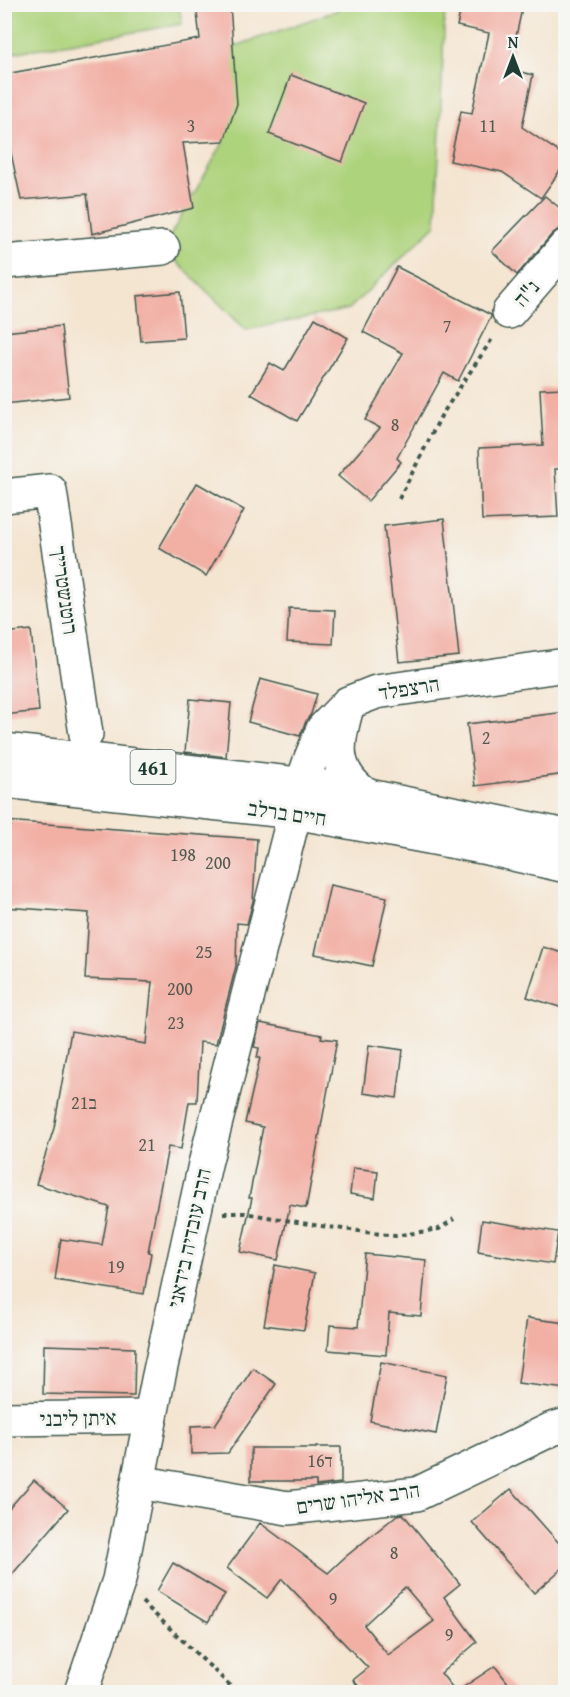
<svg xmlns="http://www.w3.org/2000/svg" width="570" height="1697" viewBox="0 0 570 1697" font-family="'Gentium Book Plus','Frank Ruhl Libre',serif">
<style>
.green{fill:#aed37d;stroke:#668858;stroke-width:1.5}
.building{fill:#f2afa4;fill-rule:evenodd}
.lines{fill:none;stroke-linecap:round;stroke-linejoin:round}
.minor-casing{stroke:#3f564c;stroke-width:36}
.major-casing{stroke:#3f564c;stroke-width:36}
.path{stroke:#3f564c;stroke-width:4;stroke-dasharray:4.5 4.5;stroke-linecap:butt}
.minor{stroke:#fff;stroke-width:33}
.major{stroke:#fff;stroke-width:33}
.labels{text-anchor:middle;dominant-baseline:central;stroke-width:6;stroke-linejoin:round;paint-order:stroke}
.number-label{font-size:18px;fill:#545a50}
.shield{fill:#f6f6f2;stroke:#60746d;stroke-width:1.5}
.shield-label{font-size:20px;font-weight:bold;fill:#1f3d34}
.street-label{font-size:21px;fill:#1f3d34;stroke:#f6f6f2}
</style>
<rect width="100%" height="100%" fill="#f6f6f2"/>
<filter id="ink" filterUnits="userSpaceOnUse"><feTurbulence type="fractalNoise" baseFrequency=".0167" numOctaves="2"/><feDisplacementMap in="SourceGraphic" scale="12" xChannelSelector="R" yChannelSelector="G"/><feConvolveMatrix kernelMatrix="1 2 1 2 8 2 1 2 1" color-interpolation-filters="sRGB"/></filter>
<filter id="wash" filterUnits="userSpaceOnUse"><feTurbulence type="fractalNoise" baseFrequency=".008" numOctaves="4" result="noise"/><feDisplacementMap in="SourceGraphic" scale="24" xChannelSelector="R" yChannelSelector="G"/><feGaussianBlur stdDeviation="1.35" result="paint"/><feColorMatrix in="noise" values="0 0 0 0 0 0 0 0 0 0 0 0 0 0 0 0 0 1.4 0 .05"/><feComposite in="paint" operator="in"/></filter>
<g filter="url(#wash)">
<rect width="100%" height="100%" fill="#f4e5d1"/>
<!-- green -->
<g class="green">
<path d="M5 4 179 5 182 24 5 54Z"/>
<path d="M339 5H445L436 225 349 309 246 330 163 248 224 141 233 47 338 10Z"/>
</g>
<g id="blocks">
<!-- building -->
<g class="building">
<path d="M196 4H230L237 104 224 141 183 143 194 208 92 234 87 194 21 200 4 120V89L11 73 200 39Z"/>
<path d="M462 4H523L509 69 533 75 522 127 566 157V162L541 198 502 172 450 161 461 111 472 113 489 33 457 26Z"/>
<path d="M291 75 364 103 342 162 269 134Z"/>
<path d="M545 196 566 213V228L559 229 552 234 517 275 492 251Z"/>
<path d="M397 267 491 315V317L458 381 444 373 397 458 401 462 368 501 338 476 380 428 365 420 403 353 363 332Z"/>
<path d="M180 292 184 338 141 341 137 296Z"/>
<path d="M315 318 348 338 297 421 251 394 270 363 284 371Z"/>
<path d="M61 326 69 397 4 404V332Z"/>
<path d="M566 388V469H555L558 517 482 520 479 448 543 445 540 389Z"/>
<path d="M197 483 244 510 206 576 159 548Z"/>
<path d="M444 519 459 656 399 662 384 526Z"/>
<path d="M289 608 335 610 333 644 287 642Z"/>
<path d="M31 630 39 711 4 715V633Z"/>
<path d="M260 679 317 694 311 714 306 721 300 736 248 722Z"/>
<path d="M190 699 231 703 226 757 185 752Z"/>
<path d="M566 712V774L475 786 467 724Z"/>
<path d="M4 821 257 839 253 901 247 924 237 923 236 966 216 1044 200 1042 197 1102H189L181 1149 168 1147 148 1252 151 1253 144 1294 55 1280 61 1239 102 1245 109 1207 36 1184 54 1128 71 1031 146 1044 152 982 85 979 89 913 4 907Z"/>
<path d="M330 885 387 897 372 966 315 954Z"/>
<path d="M543 947 566 954V1009L527 997Z"/>
<path d="M260 1023 322 1035 321 1038 337 1040 306 1208 290 1205 278 1260 240 1252 252 1198H249L263 1127 245 1123 260 1058H257L259 1048 254 1047Z"/>
<path d="M369 1045 403 1050 397 1098 363 1093Z"/>
<path d="M353 1168 378 1171 375 1198 350 1194Z"/>
<path d="M482 1220 558 1232 553 1264 478 1252Z"/>
<path d="M365 1254 426 1260 421 1316 389 1313 386 1355 328 1350 330 1325 358 1327Z"/>
<path d="M275 1265 315 1273 304 1330 264 1325Z"/>
<path d="M527 1318 566 1323V1389L518 1383Z"/>
<path d="M44 1345 135 1348 134 1396 43 1394Z"/>
<path d="M381 1362 447 1375 436 1434 370 1421Z"/>
<path d="M253 1368 276 1384 228 1453 191 1454V1426L215 1425Z"/>
<path d="M316 1447H341V1483L316 1486V1481H251V1448H316Z"/>
<path d="M34 1480 68 1509 4 1584V1514Z"/>
<path d="M511 1489 566 1551V1565L534 1593 472 1522Z"/>
<path d="M403 1514 460 1584 444 1597 477 1642 441 1673 456 1692 495 1666 515 1692H364L353 1680 368 1668 282 1579 267 1598 227 1568 260 1523 328 1573 344 1558 397 1515ZM405 1587 434 1621 388 1655 364 1625Z"/>
<path d="M173 1563 225 1594 208 1622 157 1591Z"/>
</g>
</g>
</g>
<g filter="url(#ink)">
<use href="#blocks" fill-opacity="0" stroke="#3f564c" stroke-width="1.5"/>
<g class="lines">
<defs>
<g id="minor">
<path d="M4 262 163 248"/>
<path d="M509 312 566 246"/>
<path d="M4 496 50 491 86 734"/>
<path d="M348 704C337 741 330 770 366 795"/>
<path d="M4 1419 151 1417"/>
<path d="M138 1482 288 1508 417 1494 552 1429 566 1425"/>
<path d="M81 1692 119 1580 158 1380 205 1164 302 784 311 758 323 729 348 703 376 692 566 665"/>
</g>
<g id="major">
<path d="M4 750 324 787 566 836"/>
<path d="M4 781 295 812 482 847 566 866"/>
</g>
</defs>
<!-- minor casing -->
<use href="#minor" class="minor-casing"/>
<!-- major casing -->
<use href="#major" class="major-casing"/>
<!-- path -->
<g class="path">
<path d="M399 499 441 416 494 336"/>
<path d="M223 1213H245L314 1225 395 1236 439 1229 454 1219"/>
<path d="M142 1602 237 1692"/>
</g>
<!-- minor -->
<use href="#minor" class="minor"/>
<!-- major -->
<use href="#major" class="major"/>
</g>
</g>
<g class="labels">
<!-- number labels -->
<g class="number-label">
<text x="191" y="125">3</text>
<text x="488" y="125">11</text>
<text x="447" y="325">7</text>
<text x="395" y="424">8</text>
<text x="486" y="737">2</text>
<text x="183" y="854">198</text>
<text x="218" y="862">200</text>
<text x="204" y="951">25</text>
<text x="180" y="988">200</text>
<text x="176" y="1022">23</text>
<text x="84" y="1102">21ב</text>
<text x="147" y="1144">21</text>
<text x="116" y="1266">19</text>
<text x="320" y="1460">16ד</text>
<text x="394" y="1552">8</text>
<text x="333" y="1598">9</text>
<text x="449" y="1634">9</text>
</g>
<!-- shield labels -->
<rect class="shield" x="130.5" y="750" width="45" height="34" rx="4.5"/>
<g class="shield-label">
<text x="153" y="767">461</text>
</g>
<!-- street labels -->
<g class="street-label">
<text transform="translate(526 293) rotate(-49)">נ"ה</text>
<text transform="translate(65 590) rotate(82)">רוטנשטרייך</text>
<text transform="translate(409 688) rotate(-9)">הרצפלד</text>
<text transform="translate(287 813) rotate(8)">חיים ברלב</text>
<text transform="translate(189 1238) rotate(-78)">הרב עובדיה בידאני</text>
<text transform="translate(78 1418) rotate(-1)">איתן ליבני</text>
<text transform="translate(358 1498) rotate(-8)">הרב אליהו שרים</text>
</g>
</g>
<!-- margin -->
<rect width="570" height="1697" fill="none" stroke="#f6f6f2" stroke-width="24"/>
<!-- north arrow -->
<g transform="translate(513 57)" stroke="#f6f6f2" stroke-width="4.5" paint-order="stroke">
<path d="M0-4.5L10 22L0 15L-10 22Z" fill="#1f3d34"/>
<text y="-9" font-size="16" font-weight="bold" text-anchor="middle" fill="#1f3d34">N</text>
</g>
</svg>
